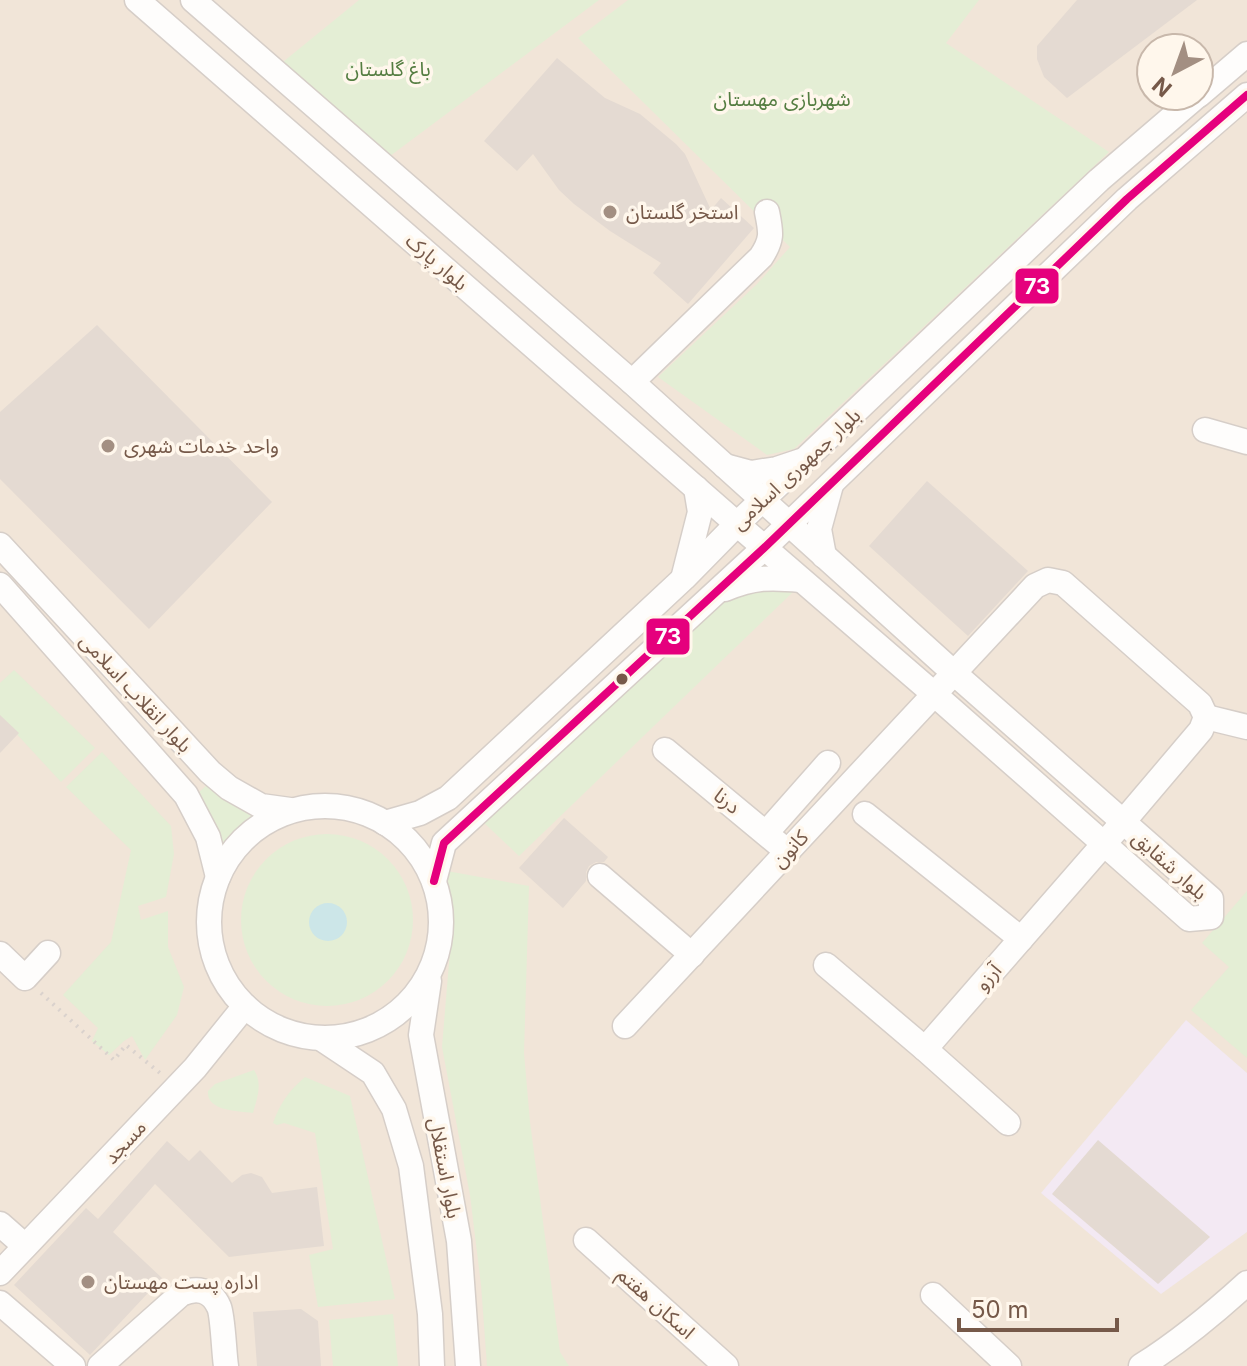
<svg xmlns="http://www.w3.org/2000/svg" width="1247" height="1366" viewBox="0 0 1247 1366" font-family="Inter,'Noto Sans Arabic',sans-serif">
<style>
.residential{fill:#f1e5d8;fill-rule:evenodd}
.education{fill:#f3e9f3}
.green{fill:#e4eed5}
.water{fill:#cce6e8}
.building{fill:#e4dad2}
.lines{fill:none;stroke-linecap:round;stroke-linejoin:round}
.minor-casing{stroke:#d6cec8;stroke-width:27}
.path{stroke:#dad2cd;stroke-width:4;stroke-dasharray:2 6;stroke-linecap:butt}
.minor{stroke:#fefdfc;stroke-width:24}
.bus-1-casing{stroke:#fff7ec;stroke-width:14}
.bus-1{stroke:#e5007d;stroke-width:8}
.poi-dot{fill:#a38f82;stroke:#fff7ec;stroke-width:3}
.bus-dot{fill:#765949;stroke:#fff7ec;stroke-width:3}
.labels{text-anchor:middle;dominant-baseline:central;stroke-width:7;stroke-linejoin:round;paint-order:stroke}
.park-label{font-size:20px;fill:#547d41;stroke:#fff7ec}
.poi-label{font-size:20px;fill:#765949;stroke:#fff7ec;text-anchor:start}
.street-label{font-size:20px;fill:#765949;stroke:#fff7ec}
.line-badge{stroke:#fff7ec;stroke-width:3}
.badge-label{font-size:22px;text-anchor:middle;font-weight:bold;fill:#fff}
</style>
<rect width="100%" height="100%" fill="#f7f2eb"/>
<!-- residential -->
<path class="residential" d="M0 0H1247V1366H0ZM1151 48H1199V96H1151Z"/>
<!-- education -->
<path class="education" d="M1186 1020 1247 1073V1232L1161 1294 1041 1193Z"/>
<!-- green -->
<g class="green">
<path d="M359 0H599L386 159 278 66Z"/>
<path d="M628 0H979L946 43 1109 152 794 449 767 455 658 377 757 284 790 247 578 38Z"/>
<path d="M769 586 793 592 519 856 480 819 724 598Z"/>
<path d="M14 670 95 748 61 782 0 716V683Z"/>
<path d="M102 752 171 826 174 854 166 897 138 906 141 920 168 911V947L184 987 177 1015 145 1060 132 1036 124 1041 109 1055 92 1041 98 1028 63 995 111 942 131 850 66 787Z"/>
<path d="M207 785 224 799 254 816 224 846 210 813 197 794Z"/>
<circle cx="327" cy="920" r="86"/>
<path d="M447 871 529 886 524 1053 530 1122 560 1352 569 1366H487L481 1285 470 1195 442 1047 451 939Z"/>
<path d="M1247 891V1058L1191 1010 1229 967 1202 943Z"/>
<path d="M254 1070C263 1084 257 1098 253 1113 237 1111 206 1111 208 1091L215 1084Z"/>
<path d="M305 1077 350 1096 395 1299 318 1307 309 1255 333 1249 315 1133 284 1123 277 1125 273 1123C281 1102 288 1092 305 1077Z"/>
<path d="M393 1314 398 1366H333L329 1320Z"/>
</g>
<!-- water -->
<circle class="water" cx="328" cy="922" r="19"/>
<!-- building -->
<g class="building">
<path d="M1077 0H1197L1067 98 1044 77 1037 59V46Z"/>
<path d="M557 58 605 98 640 114 676 144 685 154 711 210 721 198 754 228 688 304 653 273 661 263 610 231 574 204 559 190 533 154 517 171 484 141Z"/>
<path d="M97 325 272 502 149 629 0 479V412Z"/>
<path d="M927 481 1028 571 968 636 869 546Z"/>
<path d="M0 715 19 733 0 753Z"/>
<path d="M564 818 608 857 604 862H596L589 866 586 872V881L563 908 519 868Z"/>
<path d="M1098 1140 1210 1237 1158 1284 1052 1194Z"/>
<path d="M167 1141 189 1161 200 1150 232 1183 242 1175 251 1173 262 1177 272 1193 317 1187 324 1246 229 1257 155 1184 113 1232 162 1278 90 1355 14 1285 86 1208 98 1219Z"/>
<path d="M301 1309 318 1321 321 1366H257L253 1312Z"/>
</g>
<g class="lines">
<defs>
<g id="minor">
<path d="M137 0 737 524 934 694 1189 919 1211 917V899L954 673 632 382 193 0"/>
<path d="M1199 95 1247 54"/>
<path d="M632 382 761 257C773 239 771 232 767 212"/>
<path d="M1205 430 1247 442"/>
<path d="M725 466 751 473 777 469 801 461"/>
<path d="M0 545 210 772 229 788 261 806 290 810"/>
<path d="M824 556 819 529 831 485"/>
<path d="M684 575 700 512 696 488"/>
<path d="M0 585 186 795 208 837 218 877"/>
<path d="M725 589C754 577 770 577 801 580"/>
<path d="M1206 717 1247 727"/>
<path d="M665 750 788 852"/>
<circle cx="325" cy="922" r="116"/>
<path d="M865 814 1021 939"/>
<path d="M385 823 420 813 448 798 684 578 737 524 1099 180 1197 96"/>
<path d="M766 833 828 763"/>
<path d="M600 876 692 955"/>
<path d="M434 881 444 843 764 548 1127 199 1247 95"/>
<path d="M0 954 25 978 48 953"/>
<path d="M826 965 925 1049"/>
<path d="M429 981 421 1035 459 1241 468 1366"/>
<path d="M625 1026 1035 586 1048 580 1063 583 1200 704 1206 717 1201 730 1123 822 925 1049 1008 1123"/>
<path d="M322 1039 373 1073 394 1109 411 1166 430 1314 432 1366"/>
<path d="M0 1224 25 1246"/>
<path d="M586 1240 726 1366"/>
<path d="M0 1273 195 1068 245 1006"/>
<path d="M933 1295 1009 1366"/>
<path d="M0 1303 73 1366"/>
<path d="M100 1366 181 1294C196 1287 211 1289 219 1307 223 1316 224 1354 226 1366"/>
<path d="M1141 1366C1179 1342 1213 1314 1247 1283"/>
</g>
</defs>
<!-- minor casing -->
<use href="#minor" class="minor-casing"/>
<!-- path -->
<path class="path" d="M41 993 114 1060 126 1045 160 1073"/>
<!-- minor -->
<use href="#minor" class="minor"/>
<defs>
<path id="bus-1" d="M434 881 444 843 764 548 1127 199 1247 95"/>
</defs>
<!-- bus-1 casing -->
<use href="#bus-1" class="bus-1-casing"/>
<!-- bus-1 -->
<use href="#bus-1" class="bus-1"/>
</g>
<!-- markers -->
<g class="poi-dot">
<circle cx="610" cy="212" r="8"/>
<circle cx="108" cy="446" r="8"/>
<circle cx="88" cy="1282" r="8"/>
</g>
<circle class="bus-dot" cx="622" cy="679" r="7"/>
<g class="labels">
<!-- park labels -->
<g class="park-label">
<text x="388" y="69">باغ گلستان</text>
<text x="782" y="99">شهربازی مهستان</text>
</g>
<!-- poi labels -->
<g class="poi-label">
<text x="626" y="212">استخر گلستان</text>
<text x="124" y="446">واحد خدمات شهری</text>
<text x="104" y="1282">اداره پست مهستان</text>
</g>
<!-- street labels -->
<g class="street-label">
<text transform="translate(437 262) rotate(41)">بلوار پارک</text>
<text transform="translate(796 469) rotate(-43)">بلوار جمهوری اسلامی</text>
<text transform="translate(136 693) rotate(47)">بلوار انقلاب اسلامی</text>
<text transform="translate(727 801) rotate(39)">درنا</text>
<text transform="translate(790 849) rotate(-47)">کانون</text>
<text transform="translate(1170 865) rotate(42)">بلوار شقایق</text>
<text transform="translate(988 977) rotate(-49)">آرزو</text>
<text transform="translate(125 1142) rotate(-47)">مسجد</text>
<text transform="translate(445 1168) rotate(79)">بلوار استقلال</text>
<text transform="translate(656 1303) rotate(42)">اسکان هفتم</text>
</g>
</g>
<g class="line-badge">
<rect x="1014" y="267" width="46" height="38" rx="8" fill="#e5007d"/>
<rect x="645" y="617" width="46" height="39" rx="8" fill="#e5007d"/>
</g>
<g class="badge-label">
<text x="1037" y="294">73</text>
<text x="668" y="644">73</text>
</g>
<!-- north arrow -->
<g transform="translate(1175 72) rotate(221)"><circle r="38" fill="#fff7ec" stroke="#c8b8ab" stroke-width="2"/>
<path d="M0-6L14 30L0 20L-14 30Z" fill="#a38f82"/>
<text y="-12" font-size="22" font-weight="bold" text-anchor="middle" fill="#765949">N</text>
</g>
<!-- scale -->
<path d="M959 1318v12h158v-12" fill="none" stroke="#765949" stroke-width="4"/>
<text x="971" y="1318" font-size="24" fill="#765949" stroke="#fff7ec" stroke-width="6" paint-order="stroke">50 m</text>
</svg>
